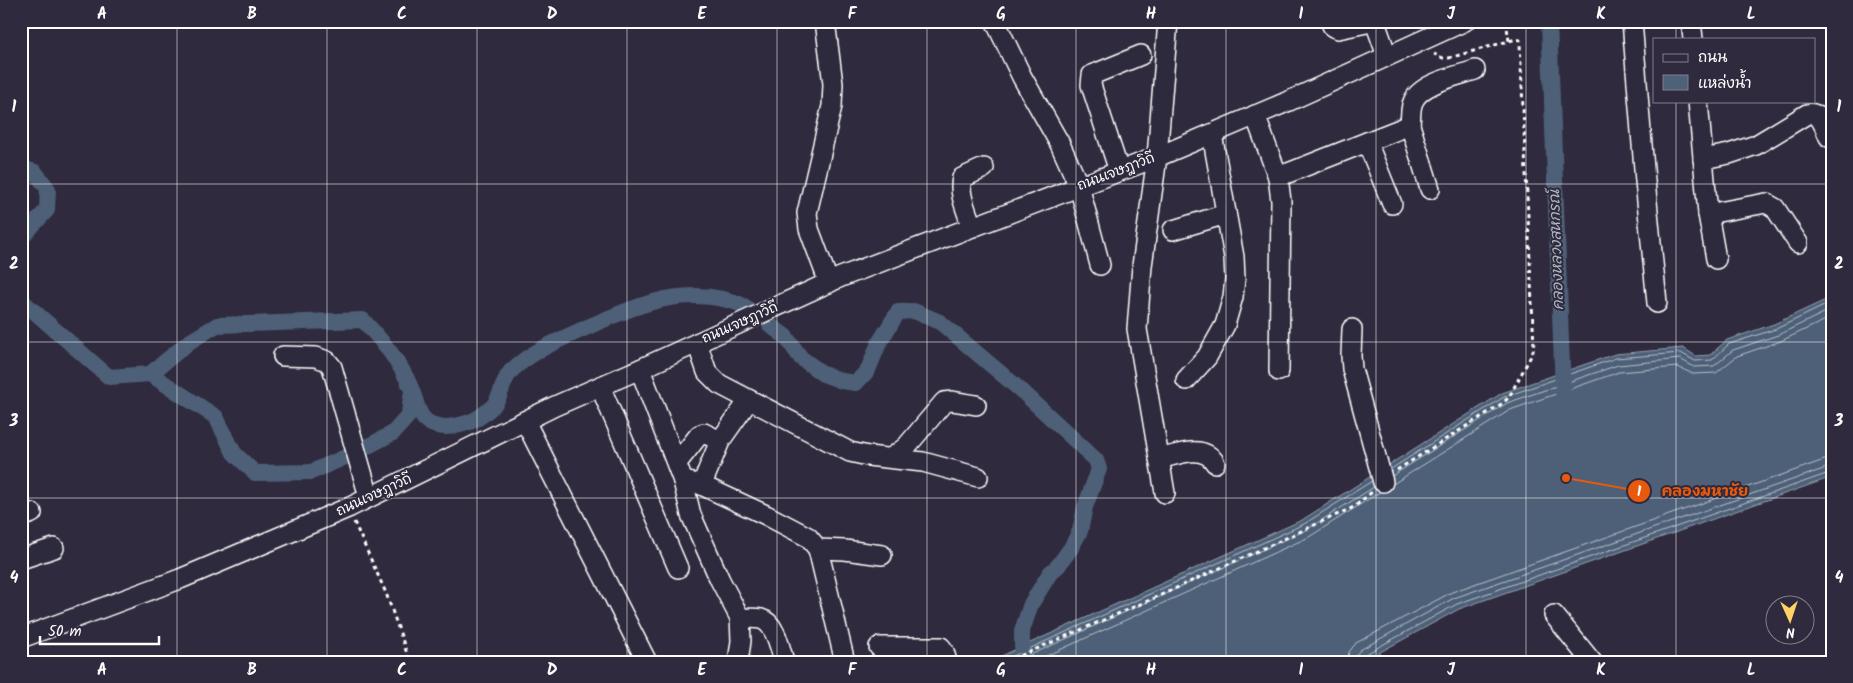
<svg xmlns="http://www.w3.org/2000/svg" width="1853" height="683" viewBox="0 0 1853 683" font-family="Kalam,'Playpen Sans Thai',sans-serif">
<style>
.water{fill:#4d6178;stroke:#94a0ae}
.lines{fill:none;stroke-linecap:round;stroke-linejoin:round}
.shore{stroke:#b8c0c9;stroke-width:1}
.canal{stroke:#4d6178;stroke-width:16}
.minor-casing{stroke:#fff;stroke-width:22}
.path{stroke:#fff;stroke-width:3;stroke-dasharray:4 4;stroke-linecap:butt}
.minor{stroke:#2f2a3d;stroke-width:19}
.grid{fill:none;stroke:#fff;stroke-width:1;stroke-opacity:0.55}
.labels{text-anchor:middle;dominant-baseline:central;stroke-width:4;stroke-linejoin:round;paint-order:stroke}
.street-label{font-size:14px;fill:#fff;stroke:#2f2a3d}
.water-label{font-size:15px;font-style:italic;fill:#afb8c2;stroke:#2f2a3d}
.leader{fill:none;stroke:#e8590c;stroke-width:2}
.callout-dot{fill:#e8590c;stroke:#2f2a3d;stroke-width:2}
.mark-label{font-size:15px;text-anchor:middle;font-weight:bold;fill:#fff}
.callout-label{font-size:15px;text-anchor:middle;font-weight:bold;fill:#e8590c;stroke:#2f2a3d;stroke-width:4;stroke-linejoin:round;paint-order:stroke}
.neatline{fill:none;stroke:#fff;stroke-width:2}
.grid-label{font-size:16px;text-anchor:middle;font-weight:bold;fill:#fff}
</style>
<rect width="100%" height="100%" fill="#2f2a3d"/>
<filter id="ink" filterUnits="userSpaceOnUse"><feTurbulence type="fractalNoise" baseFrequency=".02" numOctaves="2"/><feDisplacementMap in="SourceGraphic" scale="10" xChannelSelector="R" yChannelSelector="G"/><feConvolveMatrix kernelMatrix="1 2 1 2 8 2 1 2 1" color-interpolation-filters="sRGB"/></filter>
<g filter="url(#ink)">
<!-- water -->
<path class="water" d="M1832 297V477L1459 609 1362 662H988L1302 520 1502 393 1615 354 1683 348 1696 356 1710 355 1727 340 1774 324Z"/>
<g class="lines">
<!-- shore -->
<g class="shore">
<path d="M1391 469 1504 397 1616 358 1681 353 1695 361 1712 360 1729 344 1776 329 1832 302"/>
<path d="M1392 476 1507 403 1618 365 1680 359 1694 367 1714 366 1733 350 1778 335 1832 309"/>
<path d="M1393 484 1510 410 1619 372 1678 367 1693 374 1716 373 1737 356 1781 341 1832 317"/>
<path d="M1000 662 1304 524 1372 481"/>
<path d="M1015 662 1306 530 1374 487"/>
<path d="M1033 662 1309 537 1380 492"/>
<path d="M1347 662 1349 652 1356 643 1452 592 1824 460 1832 458"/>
<path d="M1354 662 1356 655 1360 650 1454 598 1832 466"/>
<path d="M1361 662 1364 655 1457 604 1832 472"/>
</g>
<!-- canal -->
<g class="canal">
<path d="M1549 21 1563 393"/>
<path d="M21 168 35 172 48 189 47 210 21 238"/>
<path d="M21 300 109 377 150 374 216 417 234 453 255 473 311 472 357 452 393 433 409 415 411 396"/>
<path d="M770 325 786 337 801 358 823 374 842 381 856 383 868 370 879 343 898 312 914 311 940 322 1024 393 1096 460 1099 469 1085 507 1080 531 1071 548 1058 566 1050 573 1031 604 1022 631V646"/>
<path d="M150 374 189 342 217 325 363 320C382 341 400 361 411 388 417 401 417 420 434 425 447 430 470 424 481 416 486 412 495 406 497 400 503 390 503 379 512 370 531 352 557 341 581 330 626 310 671 288 723 299 732 301 740 303 747 308"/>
</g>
<defs>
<g id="minor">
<path d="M825 21 833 84 832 106 807 213 809 229 829 283"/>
<path d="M995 21 1022 77 1060 144 1079 186 1100 265"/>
<path d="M1330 21 1333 27 1338 29 1376 21"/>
<path d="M1632 21 1645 181 1657 303"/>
<path d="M1691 21 1693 39"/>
<path d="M1375 22 1387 56"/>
<path d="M1698 101 1708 214 1716 259"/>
<path d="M1255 115 1278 177 1281 201 1279 371"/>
<path d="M1410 125C1411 118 1410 108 1413 102 1420 83 1458 76 1475 70"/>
<path d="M1367 142 1392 204"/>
<path d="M1703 159 1729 154 1756 145 1807 114C1821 111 1824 127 1829 137"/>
<path d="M1119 171 1091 85 1092 75 1141 55"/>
<path d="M1278 177 1410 125 1430 189"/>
<path d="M1708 214 1766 203 1775 208 1798 243"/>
<path d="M972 227C967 211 958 194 962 178L984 168"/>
<path d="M1173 230 1226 214"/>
<path d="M1352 329 1351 356 1352 369 1383 482"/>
<path d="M697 343 707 372 719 384 850 452 868 456 923 462 978 477"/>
<path d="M283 356 316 357 327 361 332 367 369 497"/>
<path d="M640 369 683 481 699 484 766 515 808 537 818 549 845 550 882 555"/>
<path d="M1186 380 1207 357 1225 325 1233 297 1235 279 1234 257 1212 134"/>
<path d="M600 386 678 568"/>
<path d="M525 421 647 662"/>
<path d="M891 458 906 447 944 402 952 401 976 405"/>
<path d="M1159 459C1177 455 1204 443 1215 463"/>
<path d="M677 463 699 435 704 433 720 441 749 400"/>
<path d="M705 477 720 441"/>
<path d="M683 481 691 515 720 580 740 618C747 618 754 618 761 619 776 623 780 649 784 661"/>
<path d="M1165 493 1137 329 1142 266 1157 157 1168 21"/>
<path d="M21 517 32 513"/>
<path d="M818 549 845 662"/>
<path d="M21 559 54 548"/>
<path d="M1554 615 1592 662"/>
<path d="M21 638 180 579 350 507 555 406 640 369 841 277 1157 157 1289 101 1465 21"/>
<path d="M879 647H941L944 651 946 658"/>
<path d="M738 662 741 641 740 618"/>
</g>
</defs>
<!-- minor casing -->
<use href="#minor" class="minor-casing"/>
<!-- path -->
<g class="path">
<path d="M1506 21 1509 41"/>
<path d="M1397 470 1503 403 1509 397 1532 354 1534 347 1520 43V40L1516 39 1449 58H1443L1434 54"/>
<path d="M354 522 386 593 410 662"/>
<path d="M1006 662 1150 600 1354 507 1372 492"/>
</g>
<!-- minor -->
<use href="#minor" class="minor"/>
</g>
</g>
<!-- grid -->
<path class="grid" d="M177 21V662M327 21V662M477 21V662M627 21V662M777 21V662M927 21V662M1076 21V662M1226 21V662M1376 21V662M1526 21V662M1676 21V39M1676 101V662M21 184H1832M21 342H1832M21 498H1832"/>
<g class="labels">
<!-- street labels -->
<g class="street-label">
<text transform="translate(1116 172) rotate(-21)">ถนนเจษฎาวิถี</text>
<text transform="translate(740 323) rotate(-24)">ถนนเจษฎาวิถี</text>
<text transform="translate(374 495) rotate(-25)">ถนนเจษฎาวิถี</text>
</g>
<!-- water labels -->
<g class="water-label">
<text transform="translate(1557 250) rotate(-92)">คลองหลวงสหกรณ์</text>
</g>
</g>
<!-- callouts -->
<path class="leader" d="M1566 478L1639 491"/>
<g class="callout-dot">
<circle cx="1566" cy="478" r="5"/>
<circle cx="1639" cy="491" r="12"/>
</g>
<g class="mark-label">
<text x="1639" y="496">1</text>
</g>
<g class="callout-label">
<text x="1705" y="496">คลองมหาชัย</text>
</g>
<!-- margin -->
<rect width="1853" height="683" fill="none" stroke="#2f2a3d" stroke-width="55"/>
<!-- legend -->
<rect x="1653" y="38" width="162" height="65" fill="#2f2a3d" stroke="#827f8b"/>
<rect x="1663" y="54" width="25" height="8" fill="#2f2a3d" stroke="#827f8b"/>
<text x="1698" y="62" font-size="15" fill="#ffffff">ถนน</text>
<rect x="1663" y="75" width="25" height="15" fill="#4d6178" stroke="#827f8b"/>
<text x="1698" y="88" font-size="15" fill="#ffffff">แหล่งน้ำ</text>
<!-- north arrow -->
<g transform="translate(1790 620) rotate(177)"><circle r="24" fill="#2f2a3d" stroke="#827f8b"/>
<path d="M0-4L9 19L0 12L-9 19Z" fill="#ffd166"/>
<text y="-8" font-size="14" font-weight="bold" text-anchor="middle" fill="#ffffff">N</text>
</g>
<!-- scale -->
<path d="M40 636v8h119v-8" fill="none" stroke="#ffffff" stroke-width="2.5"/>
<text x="48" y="636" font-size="15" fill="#ffffff" stroke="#2f2a3d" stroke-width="4" paint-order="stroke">50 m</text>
<rect x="28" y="28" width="1798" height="628" class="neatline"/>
<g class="grid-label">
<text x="102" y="19">A</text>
<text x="252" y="19">B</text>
<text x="402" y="19">C</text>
<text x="552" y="19">D</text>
<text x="702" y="19">E</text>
<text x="852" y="19">F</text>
<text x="1001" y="19">G</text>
<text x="1151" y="19">H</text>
<text x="1301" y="19">I</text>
<text x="1451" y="19">J</text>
<text x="1601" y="19">K</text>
<text x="1751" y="19">L</text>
<text x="14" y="112">1</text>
<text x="1839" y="112">1</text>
<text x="14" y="269">2</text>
<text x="1839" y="269">2</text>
<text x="14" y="426">3</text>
<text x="1839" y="426">3</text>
<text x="14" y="583">4</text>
<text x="1839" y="583">4</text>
<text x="102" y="675">A</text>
<text x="252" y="675">B</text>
<text x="402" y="675">C</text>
<text x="552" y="675">D</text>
<text x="702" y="675">E</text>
<text x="852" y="675">F</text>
<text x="1001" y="675">G</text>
<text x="1151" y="675">H</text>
<text x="1301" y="675">I</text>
<text x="1451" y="675">J</text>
<text x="1601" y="675">K</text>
<text x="1751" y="675">L</text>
</g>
</svg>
